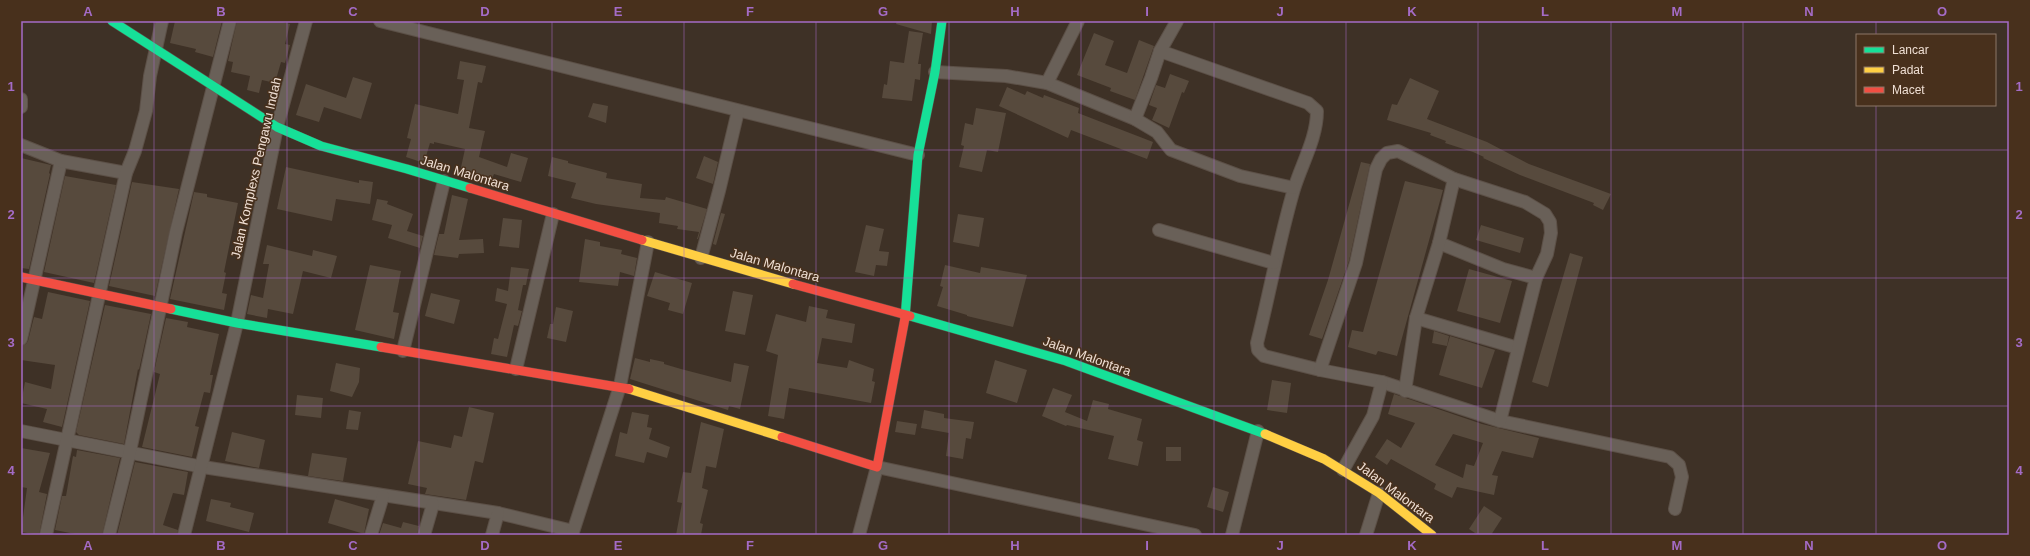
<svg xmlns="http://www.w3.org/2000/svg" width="2030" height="556" viewBox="0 0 2030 556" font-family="Helvetica,sans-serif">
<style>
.building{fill:#574a3d;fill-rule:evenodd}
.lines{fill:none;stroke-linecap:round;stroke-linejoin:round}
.street-casing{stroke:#5c5047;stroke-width:14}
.fast-casing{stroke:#5c5047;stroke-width:10}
.slow-casing{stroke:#5c5047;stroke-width:10}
.jam-casing{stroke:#5c5047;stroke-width:10}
.street{stroke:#696058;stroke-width:12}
.fast{stroke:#16e098;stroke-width:9}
.slow{stroke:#ffcf43;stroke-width:9}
.jam{stroke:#f24e42;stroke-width:9}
.grid{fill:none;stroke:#a46bc6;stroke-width:1;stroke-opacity:0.55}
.labels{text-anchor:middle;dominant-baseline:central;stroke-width:3;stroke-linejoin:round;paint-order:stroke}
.street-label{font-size:13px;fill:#efdfd4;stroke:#48301c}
.neatline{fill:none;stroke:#a46bc6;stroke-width:1.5}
.grid-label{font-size:13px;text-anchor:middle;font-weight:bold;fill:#a46bc6}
</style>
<rect width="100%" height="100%" fill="#3e3126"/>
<!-- building -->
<g class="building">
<path d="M175 21H222L213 57 195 52 196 49 170 43Z"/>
<path d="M237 21H279L290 24 285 44 290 45 285 63 281 62 275 83 262 80 259 93 247 90 250 76 231 72 233 62 228 61Z"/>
<path d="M897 21H932L931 34 896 24Z"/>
<path d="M909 31 923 33 918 64H921L920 80 915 79 912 101 882 98 884 84 887 85 890 61 904 63Z"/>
<path d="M1094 33 1114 41 1105 65 1127 73 1139 40 1154 46 1135 100 1110 91 1111 88 1077 75Z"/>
<path d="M460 61 486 66 482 83 478 82 469 128 485 131 479 157 507 167 511 153 528 158 521 182 494 174 491 181 460 172 465 149 434 142V144L430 143 424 163 406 157 411 139 407 138 415 104 458 114 464 80 457 79Z"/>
<path d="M1170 74 1189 81 1184 93 1182 92 1169 128 1152 120 1157 108 1149 105 1156 85 1165 88Z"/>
<path d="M353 77 372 83 361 119 324 107 319 122 296 115 306 84 346 98Z"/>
<path d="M1410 78 1439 91 1427 119 1487 142 1529 164 1611 194 1603 210 1593 205 1594 203 1520 175 1483 158 1484 157 1473 152 1445 143 1446 141 1430 135 1431 133 1387 120 1392 104 1397 105Z"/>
<path d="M1007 87 1025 95 1027 91 1043 98 1044 95 1079 108 1078 113 1153 142 1147 159 1071 130 1068 138 999 106Z"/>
<path d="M593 103 608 106 606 123 588 117Z"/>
<path d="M976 108 1006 113 998 152 987 150 982 172 959 167 964 146 961 145 965 123 973 125Z"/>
<path d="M704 156 718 162 713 184 696 178Z"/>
<path d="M552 157 568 161V163L607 173 606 178 642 184 640 198 665 200 666 197 707 209 698 239H697L699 232 677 229 678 226 659 223 660 213 596 204 571 198 576 183 548 176Z"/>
<path d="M21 158 51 165 49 173 50 174 29 269 21 268Z"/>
<path d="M1361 162 1370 164 1349 261 1322 339 1309 335 1328 280Z"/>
<path d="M286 167 359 183V180L373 182 370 204 336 199 332 221 277 209Z"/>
<path d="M65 176 116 185 94 283 44 272Z"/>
<path d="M1405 181 1443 190 1397 356 1378 351 1376 355 1348 347 1352 330 1363 332Z"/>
<path d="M132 182 179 189 155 296 109 286Z"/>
<path d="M194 192 207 194V197L238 203 224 272 226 273 222 293 227 294 224 310 170 299Z"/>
<path d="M452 195 468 199 459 240 483 239 484 253 459 254 458 258 434 255 439 234H444Z"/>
<path d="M377 199 388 201 387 204 413 214 407 231 423 236 420 248 388 238 392 225 372 220Z"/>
<path d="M721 213 725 214 716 245 713 244Z"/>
<path d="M958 214 984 218 979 247 953 242Z"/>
<path d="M503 218 522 220 519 248 499 246Z"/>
<path d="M866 225 884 229 879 251 889 252 887 266 876 265 874 276 855 272Z"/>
<path d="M1481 225 1524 238 1520 253 1476 240Z"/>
<path d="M585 239 600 242V246L622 250 621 254 637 258 634 276 620 272 618 286 579 282Z"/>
<path d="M267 245 312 256 313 250 337 256 331 278 303 271 293 314 268 309 267 318 247 314 251 295 263 298 269 264H263Z"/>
<path d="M1570 253 1583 257 1548 387 1532 382Z"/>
<path d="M370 265 401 271 393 312 399 313 394 339 355 330Z"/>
<path d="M945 265 980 273 981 267 1027 275 1013 327 967 316V315L937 306 943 287 940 286Z"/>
<path d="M511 267 529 269 526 285H523L518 310 522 311 518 326 514 325 507 357 491 354 494 338 498 339 507 304 495 301 497 288 508 291Z"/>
<path d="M1469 269 1512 281 1500 323 1457 311Z"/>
<path d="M655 272 692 283 683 314 668 310 670 303 647 296Z"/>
<path d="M733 291 753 295 745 335 725 331Z"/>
<path d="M48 292 90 301 62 427 43 422 47 409 21 403 25 382 51 389 55 365 21 360V346L26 344 28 341 34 317 42 319Z"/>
<path d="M431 293 460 300 454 324 425 316Z"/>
<path d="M105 305 151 314 139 370 138 369 124 444 79 435 76 432Z"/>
<path d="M809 306 828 310 826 318 855 324 852 343 822 338 817 363 847 368 849 360 874 369 872 381 875 382 871 403 789 388 784 419 768 416 778 355 766 351 776 314 806 322Z"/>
<path d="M556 307 573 311 566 342 547 338 550 324H553Z"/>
<path d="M166 318 188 322 187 327 219 334 210 375H213L210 393 204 392 195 426 199 427 192 457 142 447 160 374 154 372Z"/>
<path d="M1434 331 1449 336 1447 346 1432 343Z"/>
<path d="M1450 336 1495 350 1482 388 1439 375Z"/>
<path d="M635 358 650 362V359L664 362V364L681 369 731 382 734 363 749 366 740 409 729 406 728 410 630 379Z"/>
<path d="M995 360 1027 370 1017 403 986 393Z"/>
<path d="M336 363 360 368 359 382 352 397 330 391Z"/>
<path d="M1272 380 1291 383 1287 413 1267 410Z"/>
<path d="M1053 388 1072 395 1065 412 1087 421 1093 400 1109 404 1108 409 1142 419 1137 440 1143 442 1138 466 1108 459 1114 436 1067 425 1066 426 1042 416Z"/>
<path d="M1394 394 1482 424 1539 438 1533 458 1502 451 1492 475 1498 476 1494 495 1457 487 1452 498 1434 489 1436 484 1391 459 1387 465 1375 457 1387 439 1401 448 1415 423 1388 414ZM1453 434 1483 443 1474 466 1466 464 1463 478 1435 465Z"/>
<path d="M297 395 323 398 321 418 295 415Z"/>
<path d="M469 407 494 413 483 463 475 461 466 500 425 494 427 488 408 484 418 441 451 448 454 435 462 437Z"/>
<path d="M349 410 361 412 358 430 346 429Z"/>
<path d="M924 410 944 414V418L974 422 971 439 966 438 963 459 946 456 949 433 921 428Z"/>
<path d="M632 412 649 415 647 427 652 428 649 439 670 447 667 458 647 452 644 463 615 456 620 432 627 434Z"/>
<path d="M897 421 917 424 915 435 895 432Z"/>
<path d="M701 422 724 429 716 468 706 466 702 488 708 490 700 523 703 524 701 535H676L682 503 677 502 683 472 691 473Z"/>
<path d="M232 432 265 440 259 468 225 461Z"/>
<rect x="1166" y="447" width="15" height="14"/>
<path d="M21 448 50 453 39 492 47 494 39 535 21 532 27 488 21 487Z"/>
<path d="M77 450 120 458 102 535H80L55 530 62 496H66L73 456 76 457Z"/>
<path d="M312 453 347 458 343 481 308 476Z"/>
<path d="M135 462 188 472 184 495 173 493 163 525 178 530 177 535H117Z"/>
<path d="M1213 487 1229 492 1223 512 1207 507Z"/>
<path d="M211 499 231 503 230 507 254 513 249 532 206 521Z"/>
<path d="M335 499 369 509 364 534 328 523Z"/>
<path d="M1484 506 1502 518 1491 535H1478L1469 529Z"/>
<path d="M403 522 419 526 417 535H379L383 523 401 528Z"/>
</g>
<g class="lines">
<defs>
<g id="street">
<path d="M380 21 918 155"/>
<path d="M1160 51 1308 103 1317 111C1317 138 1302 163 1294 189 1279 240 1270 292 1257 343L1258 350 1264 356 1320 370 1382 382 1500 421 1670 457 1679 465 1682 477 1675 509"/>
<path d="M935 72 1006 76 1047 83 1135 119 1157 132 1171 150 1240 176 1294 188"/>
<path d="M1047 83 1078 21"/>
<path d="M21 99V107"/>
<path d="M1135 119 1151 78 1160 51 1177 21"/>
<path d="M21 145 61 161 21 339"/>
<path d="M61 161 126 173"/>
<path d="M1159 230 1274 263"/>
<path d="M1439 243 1503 269 1536 278"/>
<path d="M701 258 719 191 738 111"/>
<path d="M1416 318 1518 348"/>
<path d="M403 351 444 181"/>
<path d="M516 369 553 214"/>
<path d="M1320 370 1356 263 1376 169 1381 159 1387 153 1398 151 1454 179 1525 202 1545 214 1550 222 1551 233 1547 254 1536 278 1500 421"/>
<path d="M1405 391 1416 318 1439 243 1454 179"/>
<path d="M21 431 203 467 498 513 573 531"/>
<path d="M1343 470 1373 416 1382 382"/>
<path d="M46 535 126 173 135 151 146 111 150 76 162 21"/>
<path d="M109 535 130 451 176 232 230 21"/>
<path d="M184 535 237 323 277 127 306 21"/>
<path d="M371 535 383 496"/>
<path d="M424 535 433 504"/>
<path d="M492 535 498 513"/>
<path d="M572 535 620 386 648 242"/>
<path d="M859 535 877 467 1195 535"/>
<path d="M1232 535 1258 431"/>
<path d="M1366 535 1379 493"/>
</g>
<g id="fast">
<path d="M112 21 277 127 321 146 407 169 470 188"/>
<path d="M171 309 237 323 381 347"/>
<path d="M910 316 1066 361 1265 434"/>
<path d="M905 318 918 155 935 72 942 21"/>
</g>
<g id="slow">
<path d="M642 240 793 284"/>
<path d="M629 389 782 437"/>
<path d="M1265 434 1324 459 1379 493 1432 535"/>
</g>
<g id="jam">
<path d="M470 188 642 240"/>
<path d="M21 277 171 309"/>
<path d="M793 284 910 316"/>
<path d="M381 347 629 389"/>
<path d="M782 437 877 467 905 318"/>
</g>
</defs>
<!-- street casing -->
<use href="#street" class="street-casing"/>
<!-- fast casing -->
<use href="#fast" class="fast-casing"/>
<!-- slow casing -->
<use href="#slow" class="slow-casing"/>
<!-- jam casing -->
<use href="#jam" class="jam-casing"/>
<!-- street -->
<use href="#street" class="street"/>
<!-- fast -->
<use href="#fast" class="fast"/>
<!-- slow -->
<use href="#slow" class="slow"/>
<!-- jam -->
<use href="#jam" class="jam"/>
</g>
<!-- grid -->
<path class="grid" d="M154 21V535M287 21V535M419 21V535M552 21V535M684 21V535M816 21V535M949 21V535M1081 21V535M1214 21V535M1346 21V535M1478 21V535M1611 21V535M1743 21V535M1876 21V35M1876 105V535M21 150H2009M21 278H2009M21 406H2009"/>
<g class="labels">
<!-- street labels -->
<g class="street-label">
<text transform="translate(256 168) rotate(-77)">Jalan Komplexs Pengawu Indah</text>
<text transform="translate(465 173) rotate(17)">Jalan Malontara</text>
<text transform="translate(775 265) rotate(16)">Jalan Malontara</text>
<text transform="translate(1087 356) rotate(20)">Jalan Malontara</text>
<text transform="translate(1396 492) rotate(37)">Jalan Malontara</text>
</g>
</g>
<!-- border -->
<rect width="2030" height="556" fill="none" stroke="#48301c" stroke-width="44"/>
<!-- legend -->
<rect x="1856" y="34" width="140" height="72" fill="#48301c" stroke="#8b7666"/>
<rect x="1864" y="47" width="20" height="6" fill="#16e098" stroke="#8b7666"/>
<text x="1892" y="54" font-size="12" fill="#efdfd4">Lancar</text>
<rect x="1864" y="67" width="20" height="6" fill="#ffcf43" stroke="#8b7666"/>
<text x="1892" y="74" font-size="12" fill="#efdfd4">Padat</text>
<rect x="1864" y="87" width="20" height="6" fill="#f24e42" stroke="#8b7666"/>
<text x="1892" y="94" font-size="12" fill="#efdfd4">Macet</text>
<rect x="22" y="22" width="1986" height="512" class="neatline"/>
<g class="grid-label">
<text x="88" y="16">A</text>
<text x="221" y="16">B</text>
<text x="353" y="16">C</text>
<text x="485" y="16">D</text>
<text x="618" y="16">E</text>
<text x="750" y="16">F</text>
<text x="883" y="16">G</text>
<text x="1015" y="16">H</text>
<text x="1147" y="16">I</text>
<text x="1280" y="16">J</text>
<text x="1412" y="16">K</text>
<text x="1545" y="16">L</text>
<text x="1677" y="16">M</text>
<text x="1809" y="16">N</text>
<text x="1942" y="16">O</text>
<text x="11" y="91">1</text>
<text x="2019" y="91">1</text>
<text x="11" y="219">2</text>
<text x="2019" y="219">2</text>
<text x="11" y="347">3</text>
<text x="2019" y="347">3</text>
<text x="11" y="475">4</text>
<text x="2019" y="475">4</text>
<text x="88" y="550">A</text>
<text x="221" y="550">B</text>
<text x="353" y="550">C</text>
<text x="485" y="550">D</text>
<text x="618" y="550">E</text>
<text x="750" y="550">F</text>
<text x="883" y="550">G</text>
<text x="1015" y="550">H</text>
<text x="1147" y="550">I</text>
<text x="1280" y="550">J</text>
<text x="1412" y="550">K</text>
<text x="1545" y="550">L</text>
<text x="1677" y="550">M</text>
<text x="1809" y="550">N</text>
<text x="1942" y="550">O</text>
</g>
</svg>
